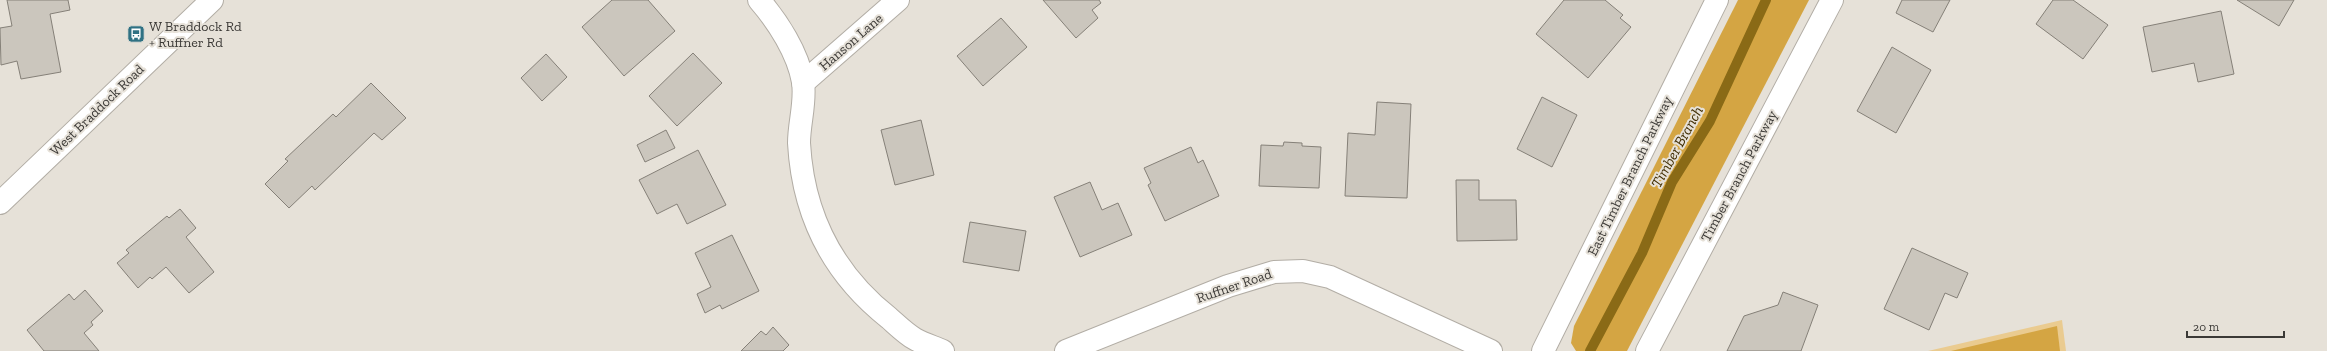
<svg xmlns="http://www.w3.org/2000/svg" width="2327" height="351" viewBox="0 0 2327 351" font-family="'Zilla Slab',serif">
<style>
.green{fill:#eacb90}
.forest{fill:#d4a543}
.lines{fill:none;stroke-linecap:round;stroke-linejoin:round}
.stream{stroke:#8a6a16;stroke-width:10}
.building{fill:#cbc6bd;stroke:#858078}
.minor-casing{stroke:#b2ada5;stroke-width:24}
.secondary-casing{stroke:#b2ada5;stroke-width:24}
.minor{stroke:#fff;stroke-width:22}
.secondary{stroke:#fff;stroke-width:22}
.labels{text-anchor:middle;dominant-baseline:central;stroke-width:4;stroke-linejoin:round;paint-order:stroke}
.poi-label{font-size:14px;fill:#3b3936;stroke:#e6e1d8;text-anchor:start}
.street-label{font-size:14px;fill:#3b3936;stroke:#e6e1d8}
.water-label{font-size:15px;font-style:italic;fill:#402d02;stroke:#e6e1d8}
</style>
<rect width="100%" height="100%" fill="#e6e1d8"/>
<!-- green -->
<path class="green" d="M2062 320 2066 351H1928Z"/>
<!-- forest -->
<g class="forest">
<path d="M1738 0H1809L1627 351H1576L1571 343 1574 326Z"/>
<path d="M2057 326 2060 351H1951Z"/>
</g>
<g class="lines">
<!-- stream -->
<path class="stream" d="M1590 351 1642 253 1672 182 1710 121 1766 0"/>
</g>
<!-- building -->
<g class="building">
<path d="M7 0H68L70 10 50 14 61 72 21 79 17 61 1 65 0 28 12 26Z"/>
<path d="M612 0H648L675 31 624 76 582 27Z"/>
<path d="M1043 0H1099L1101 3 1092 10 1098 18 1076 38Z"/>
<path d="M1564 0H1605L1623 15 1620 18 1631 27 1588 78 1536 34Z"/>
<path d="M1902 0H1950L1933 32 1896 13Z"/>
<path d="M2053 0H2073L2108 25 2083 59 2036 24Z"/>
<path d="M2237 0H2294L2279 26Z"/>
<path d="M2221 11 2234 74 2198 82 2194 63 2152 72 2143 27Z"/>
<path d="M1001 18 1027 47 983 86 957 56Z"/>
<path d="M1892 47 1931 70 1896 133 1857 111Z"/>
<path d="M693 53 722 83 677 126 649 96Z"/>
<path d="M546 54 567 77 542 101 521 78Z"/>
<path d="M371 83 406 118 382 140 374 133 315 190 312 186 289 208 265 184 288 161 285 159 333 114 336 117Z"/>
<path d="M1542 97 1577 115 1552 167 1517 149Z"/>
<path d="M1377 102 1411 104 1407 198 1345 196 1348 133 1375 135Z"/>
<path d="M921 120 934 175 895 185 881 130Z"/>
<path d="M666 130 675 148 645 162 637 145Z"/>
<path d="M1284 142 1302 143V146L1321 147 1319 188 1259 186 1261 145 1283 146Z"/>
<path d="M1191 147 1198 163 1203 160 1219 196 1165 221 1148 185 1151 183 1144 168Z"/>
<path d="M698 150 726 205 687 224 677 204 657 214 639 180Z"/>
<path d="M1456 180H1479V200H1516L1517 240 1457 241Z"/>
<path d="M1090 182 1102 210 1118 203 1132 235 1080 257 1054 197Z"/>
<path d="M180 209 196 228 186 237 214 272 189 293 166 267 152 279 150 277 138 288 117 263 129 253 126 250 167 216 169 218Z"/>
<path d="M970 222 1026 231 1019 271 963 262Z"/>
<path d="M732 235 759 291 722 309 720 305 705 313 697 294 711 287 695 253Z"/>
<path d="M1912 248 1968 273 1957 298 1945 293 1929 330 1884 309Z"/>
<path d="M85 290 103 311 91 322 93 325 84 333 99 351H44L27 330 69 294 74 300Z"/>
<path d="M1783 292 1818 305 1801 351H1727L1744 316 1778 305Z"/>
<path d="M773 327 789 345 783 351H741L761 331 766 335Z"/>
</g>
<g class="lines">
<defs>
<g id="minor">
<path d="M759 0C778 22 798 53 803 82 806 102 799 123 799 143 803 215 832 273 889 318 897 325 906 334 915 339 924 344 934 347 943 351"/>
<path d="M803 83 898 0"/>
<path d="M1066 351 1228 286 1274 272 1303 271 1330 277 1491 351"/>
<path d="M1543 351 1717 0"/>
<path d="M1647 351 1832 0"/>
</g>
<path id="secondary" d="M0 203 212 0"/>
</defs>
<!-- minor casing -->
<use href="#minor" class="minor-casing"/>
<!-- secondary casing -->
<use href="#secondary" class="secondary-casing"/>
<!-- minor -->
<use href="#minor" class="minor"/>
<!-- secondary -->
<use href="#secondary" class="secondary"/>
</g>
<!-- icons -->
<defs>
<symbol id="bus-square" viewBox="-11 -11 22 22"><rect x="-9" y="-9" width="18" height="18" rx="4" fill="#2f7183" stroke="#e6e1d8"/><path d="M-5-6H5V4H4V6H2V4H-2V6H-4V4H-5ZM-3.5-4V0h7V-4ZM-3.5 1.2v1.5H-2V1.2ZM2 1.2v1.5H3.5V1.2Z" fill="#fff"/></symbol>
</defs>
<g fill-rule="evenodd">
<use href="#bus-square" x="126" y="24" width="20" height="20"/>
</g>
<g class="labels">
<!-- poi labels -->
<g class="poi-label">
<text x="149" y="26">W Braddock Rd<tspan x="149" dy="16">+ Ruffner Rd</tspan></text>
</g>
<!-- street labels -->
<g class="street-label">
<text transform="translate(851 42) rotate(-41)">Hanson Lane</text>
<text transform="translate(97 110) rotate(-44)">West Braddock Road</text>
<text transform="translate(1630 176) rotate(-64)">East Timber Branch Parkway</text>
<text transform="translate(1739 176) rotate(-62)">Timber Branch Parkway</text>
<text transform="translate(1234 286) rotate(-19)">Ruffner Road</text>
</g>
<!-- water labels -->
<g class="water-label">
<text transform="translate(1677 147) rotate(-61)">Timber Branch</text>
</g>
</g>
<!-- scale -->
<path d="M2187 331v6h97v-6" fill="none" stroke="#3b3936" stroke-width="2"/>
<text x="2193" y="331" font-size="12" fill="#3b3936" stroke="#e6e1d8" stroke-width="3" paint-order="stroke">20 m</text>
</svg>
